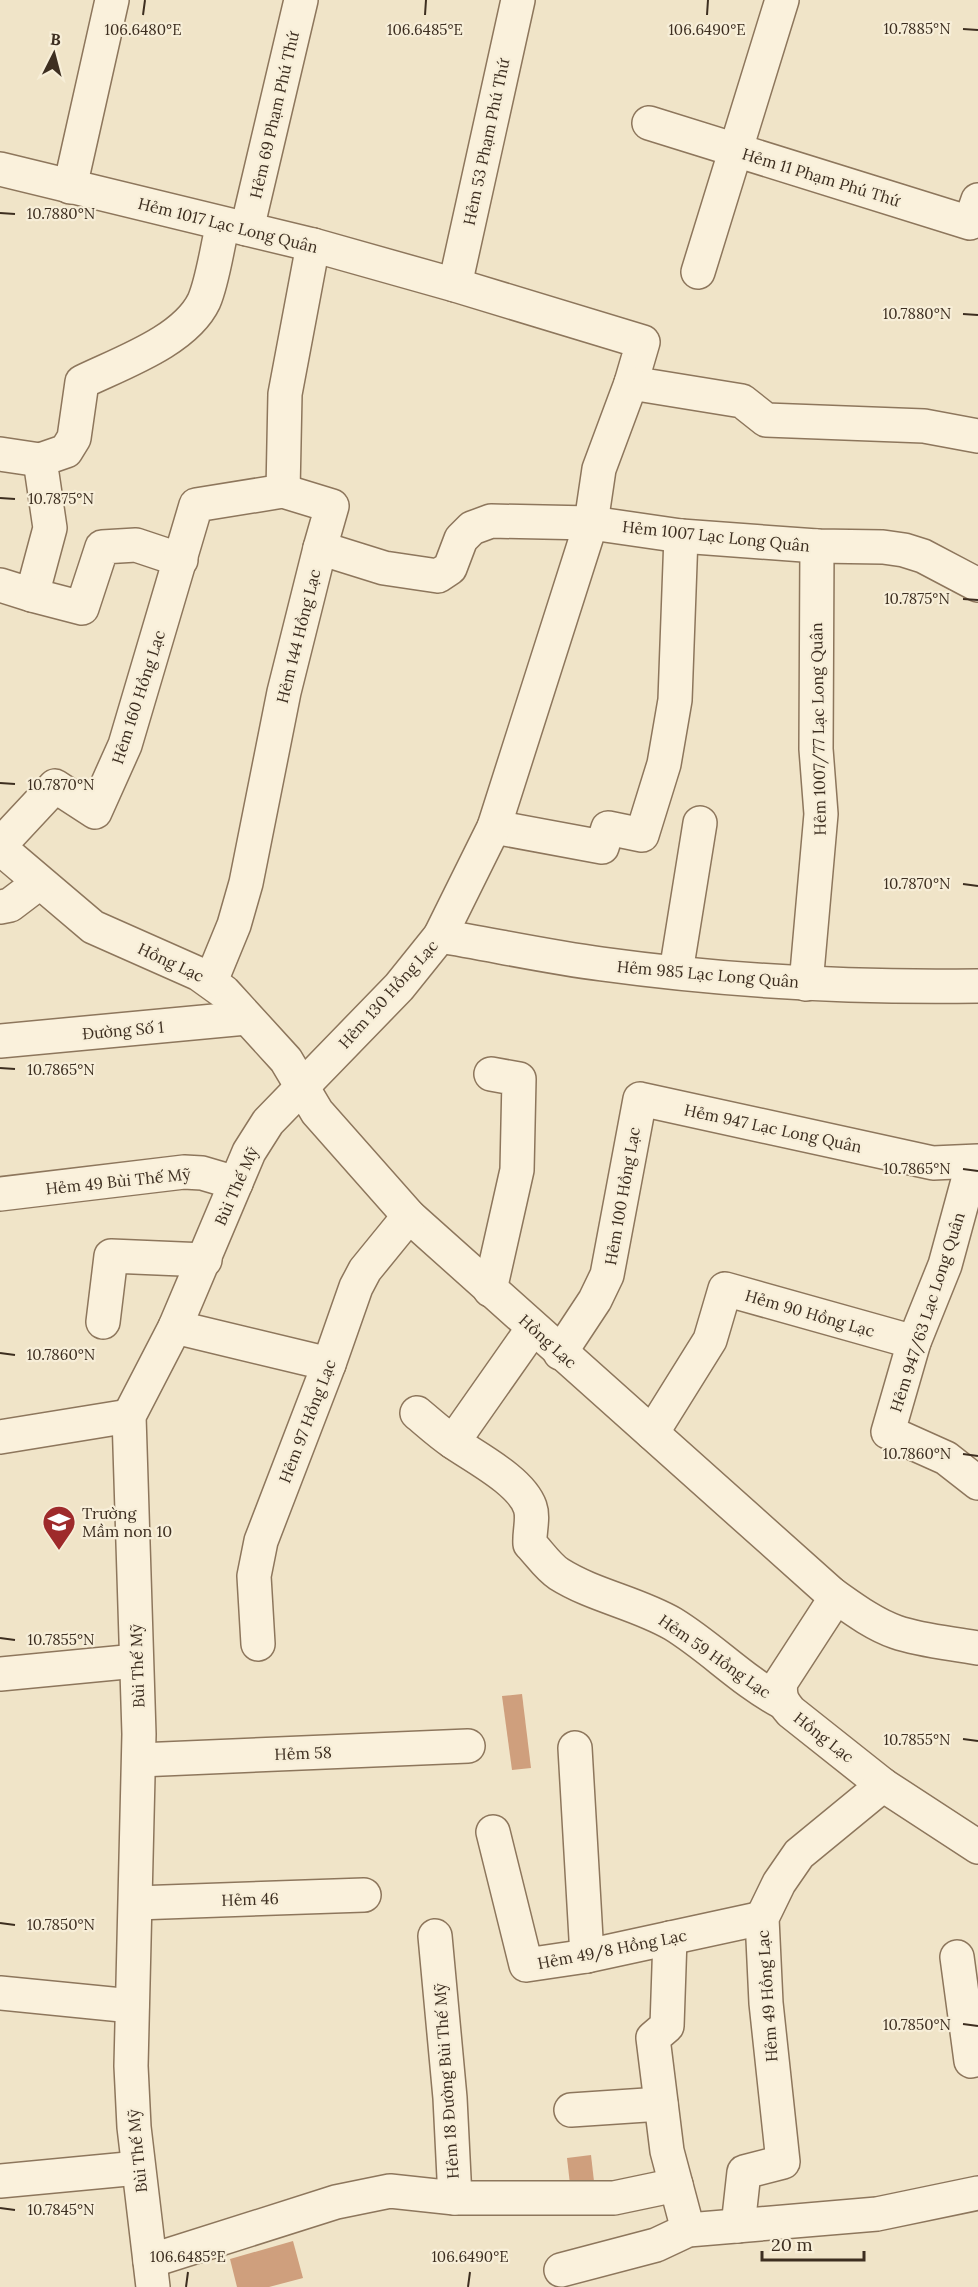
<svg xmlns="http://www.w3.org/2000/svg" width="978" height="2287" viewBox="0 0 978 2287" font-family="Lora,serif">
<style>
.building{fill:#cf9f7d}
.lines{fill:none;stroke-linecap:round;stroke-linejoin:round}
.minor-casing{stroke:#8d765c;stroke-width:36}
.minor{stroke:#faf1dc;stroke-width:33}
.ticks{fill:none;stroke:#3d2e20;stroke-width:2}
.labels{text-anchor:middle;dominant-baseline:central;stroke-width:4.5;stroke-linejoin:round;paint-order:stroke}
.street-label{font-size:16px;fill:#3d2e20;stroke:#f7eed8}
.poi-label{font-size:16px;fill:#3d2e20;stroke:#f7eed8;text-anchor:start}
.ticks-label{font-size:15px;text-anchor:middle;fill:#3d2e20;stroke:#f7eed8;stroke-width:4.5;stroke-linejoin:round;paint-order:stroke}
</style>
<rect width="100%" height="100%" fill="#f0e4c8"/>
<!-- building -->
<g class="building">
<path d="M522 1694 531 1768 512 1770 502 1696Z"/>
<path d="M591 2155 596 2199 572 2202 567 2158Z"/>
<path d="M293 2241 303 2278 269 2287H237L230 2259Z"/>
</g>
<g class="lines">
<defs>
<g id="minor">
<path d="M649 123 970 223 978 200"/>
<path d="M0 169 313 245 455 285 643 342 631 383 742 401 766 420 924 426 978 436"/>
<path d="M70 187 112 0"/>
<path d="M247 229 301 0"/>
<path d="M698 272 782 0"/>
<path d="M455 285 518 0"/>
<path d="M0 454 40 460"/>
<path d="M283 491 285 394 313 245"/>
<path d="M0 585 32 595 50 528 40 460 66 451 74 438 82 382C121 363 185 341 204 301 213 280 217 247 223 224"/>
<path d="M32 595 82 608 102 547 136 545 181 560"/>
<path d="M494 827 602 847 608 828 642 835 664 764 675 700 681 536"/>
<path d="M0 845 55 786 95 812 125 745 196 505 283 491 332 506 320 548"/>
<path d="M0 848 93 927 199 974 224 992 286 1060 317 1112 409 1216 832 1594C852 1608 873 1624 896 1632 922 1641 951 1643 978 1648"/>
<path d="M0 907 10 905 39 883"/>
<path d="M440 936C494 945 548 957 602 964 726 981 852 988 978 986"/>
<path d="M676 972 700 823"/>
<path d="M211 981 234 925 246 883 284 692 320 548 384 568 438 576 450 568 461 539 472 528 491 521 591 523 681 536 817 546 883 547 904 550 923 556 978 585"/>
<path d="M806 984 821 814 816 749 817 546"/>
<path d="M0 1041 246 1018"/>
<path d="M973 1162 945 1265 914 1342 888 1432 946 1458 978 1483"/>
<path d="M0 1194 184 1172 202 1173 236 1183"/>
<path d="M490 1290 517 1170 519 1079 491 1074"/>
<path d="M103 1322 111 1256 205 1260"/>
<path d="M175 1327 329 1364"/>
<path d="M560 1353 595 1300 607 1275 640 1099 933 1163 978 1161"/>
<path d="M417 1413C429 1423 441 1434 453 1442 476 1458 521 1481 530 1507 534 1518 529 1532 530 1544 539 1553 548 1567 559 1574 594 1596 637 1603 673 1624 712 1648 741 1680 782 1702"/>
<path d="M652 1433 710 1340 725 1289 914 1342"/>
<path d="M0 1437 129 1416"/>
<path d="M453 1442 533 1328"/>
<path d="M832 1594V1602L829 1608 781 1682C779 1696 782 1702 791 1712L883 1785 978 1847"/>
<path d="M258 1644 254 1576 261 1541 329 1364 356 1287 365 1270 409 1216"/>
<path d="M0 1674 136 1661"/>
<path d="M575 1748 587 1956"/>
<path d="M139 1760 468 1746"/>
<path d="M493 1832 526 1965 587 1956 762 1918"/>
<path d="M136 1903 364 1895"/>
<path d="M670 1938 667 2026 653 2038 667 2151 688 2230"/>
<path d="M957 1957 971 2061 978 2059"/>
<path d="M0 1993 132 2006"/>
<path d="M571 2110 661 2104"/>
<path d="M0 2181 138 2168"/>
<path d="M455 2198H614L676 2185"/>
<path d="M738 2226 744 2172 783 2162 766 2003 762 1918 779 1883 799 1854 883 1785"/>
<path d="M150 2261 336 2202 390 2191 455 2198 450 2098 435 1936"/>
<path d="M561 2270 656 2245 688 2230 877 2214 978 2193"/>
<path d="M153 2287 134 2127 131 2066 139 1734 129 1416 175 1327 249 1152 268 1122 399 987 440 936 494 827 591 523 599 469 631 383"/>
</g>
</defs>
<!-- minor casing -->
<use href="#minor" class="minor-casing"/>
<!-- minor -->
<use href="#minor" class="minor"/>
</g>
<!-- ticks -->
<path class="ticks" d="M143 15 145 0M425 15 426 0M707 15 708 0M963 29 978 30M0 213 15 214M963 314 978 315M0 498 15 499M963 599 978 600M0 783 15 784M963 884 978 886M0 1068 15 1069M963 1169 978 1171M0 1353 15 1355M963 1454 978 1456M0 1638 15 1640M963 1739 978 1741M0 1923 15 1925M963 2024 978 2026M0 2208 15 2210M186 2287 188 2272M468 2287 470 2272"/>
<!-- icons -->
<defs>
<symbol id="school-pin" viewBox="-11 -11 22 30"><path d="M0 17L-7.5 6A9.5 9.5 0 1 1 7.5 6Z" fill="#9e2a2b" stroke="#f7eed8"/><path d="M0-5L7-2L0 1L-7-2ZM-4 1L0 2.5L4 1V4Q0 6-4 4Z" fill="#fff"/></symbol>
</defs>
<g fill-rule="evenodd">
<use href="#school-pin" x="40" y="1503" width="38" height="52"/>
</g>
<g class="labels">
<!-- street labels -->
<g class="street-label">
<text transform="translate(274 115) rotate(-77)">Hẻm 69 Phạm Phú Thứ</text>
<text transform="translate(486 142) rotate(-78)">Hẻm 53 Phạm Phú Thứ</text>
<text transform="translate(821 177) rotate(17)">Hẻm 11 Phạm Phú Thứ</text>
<text transform="translate(228 225) rotate(14)">Hẻm 1017 Lạc Long Quân</text>
<text transform="translate(716 536) rotate(6)">Hẻm 1007 Lạc Long Quân</text>
<text transform="translate(298 636) rotate(-76)">Hẻm 144 Hồng Lạc</text>
<text transform="translate(138 697) rotate(-72)">Hẻm 160 Hồng Lạc</text>
<text transform="translate(818 729) rotate(-91)">Hẻm 1007/77 Lạc Long Quân</text>
<text transform="translate(171 962) rotate(25)">Hồng Lạc</text>
<text transform="translate(708 974) rotate(5)">Hẻm 985 Lạc Long Quân</text>
<text transform="translate(388 994) rotate(-48)">Hẻm 130 Hồng Lạc</text>
<text transform="translate(123 1030) rotate(-5)">Đường Số 1</text>
<text transform="translate(773 1128) rotate(12)">Hẻm 947 Lạc Long Quân</text>
<text transform="translate(118 1181) rotate(-6)">Hẻm 49 Bùi Thế Mỹ</text>
<text transform="translate(236 1186) rotate(-66)">Bùi Thế Mỹ</text>
<text transform="translate(622 1196) rotate(-80)">Hẻm 100 Hồng Lạc</text>
<text transform="translate(927 1312) rotate(-72)">Hẻm 947/63 Lạc Long Quân</text>
<text transform="translate(810 1313) rotate(16)">Hẻm 90 Hồng Lạc</text>
<text transform="translate(548 1341) rotate(42)">Hồng Lạc</text>
<text transform="translate(307 1421) rotate(-69)">Hẻm 97 Hồng Lạc</text>
<text transform="translate(715 1656) rotate(35)">Hẻm 59 Hồng Lạc</text>
<text transform="translate(137 1666) rotate(-92)">Bùi Thế Mỹ</text>
<text transform="translate(824 1737) rotate(38)">Hồng Lạc</text>
<text transform="translate(303 1753) rotate(-2)">Hẻm 58</text>
<text transform="translate(250 1899) rotate(-2)">Hẻm 46</text>
<text transform="translate(612 1949) rotate(-11)">Hẻm 49/8 Hồng Lạc</text>
<text transform="translate(767 1996) rotate(-94)">Hẻm 49 Hồng Lạc</text>
<text transform="translate(446 2081) rotate(-94)">Hẻm 18 Đường Bùi Thế Mỹ</text>
<text transform="translate(137 2151) rotate(-96)">Bùi Thế Mỹ</text>
</g>
<!-- poi labels -->
<g class="poi-label">
<text x="82" y="1513">Trường<tspan x="82" dy="18">Mầm non 10</tspan></text>
</g>
</g>
<g class="ticks-label">
<text x="917" y="34">10.7885°N</text>
<text x="143" y="35">106.6480°E</text>
<text x="425" y="35">106.6485°E</text>
<text x="707" y="35">106.6490°E</text>
<text x="61" y="219">10.7880°N</text>
<text x="917" y="319">10.7880°N</text>
<text x="61" y="504">10.7875°N</text>
<text x="917" y="604">10.7875°N</text>
<text x="61" y="790">10.7870°N</text>
<text x="917" y="889">10.7870°N</text>
<text x="61" y="1075">10.7865°N</text>
<text x="917" y="1174">10.7865°N</text>
<text x="61" y="1360">10.7860°N</text>
<text x="917" y="1459">10.7860°N</text>
<text x="61" y="1645">10.7855°N</text>
<text x="917" y="1745">10.7855°N</text>
<text x="61" y="1930">10.7850°N</text>
<text x="917" y="2030">10.7850°N</text>
<text x="61" y="2215">10.7845°N</text>
<text x="188" y="2262">106.6485°E</text>
<text x="470" y="2262">106.6490°E</text>
</g>
<!-- north arrow -->
<g transform="translate(54 54) rotate(6)" stroke="#f7eed8" stroke-width="4.5" paint-order="stroke">
<path d="M0-4.5L10 22L0 15L-10 22Z" fill="#3d2e20"/>
<text y="-9" font-size="16" font-weight="bold" text-anchor="middle" fill="#3d2e20">B</text>
</g>
<!-- scale -->
<path d="M762 2251v9h102v-9" fill="none" stroke="#3d2e20" stroke-width="3"/>
<text x="771" y="2251" font-size="18" fill="#3d2e20" stroke="#f7eed8" stroke-width="4.5" paint-order="stroke">20 m</text>
</svg>
